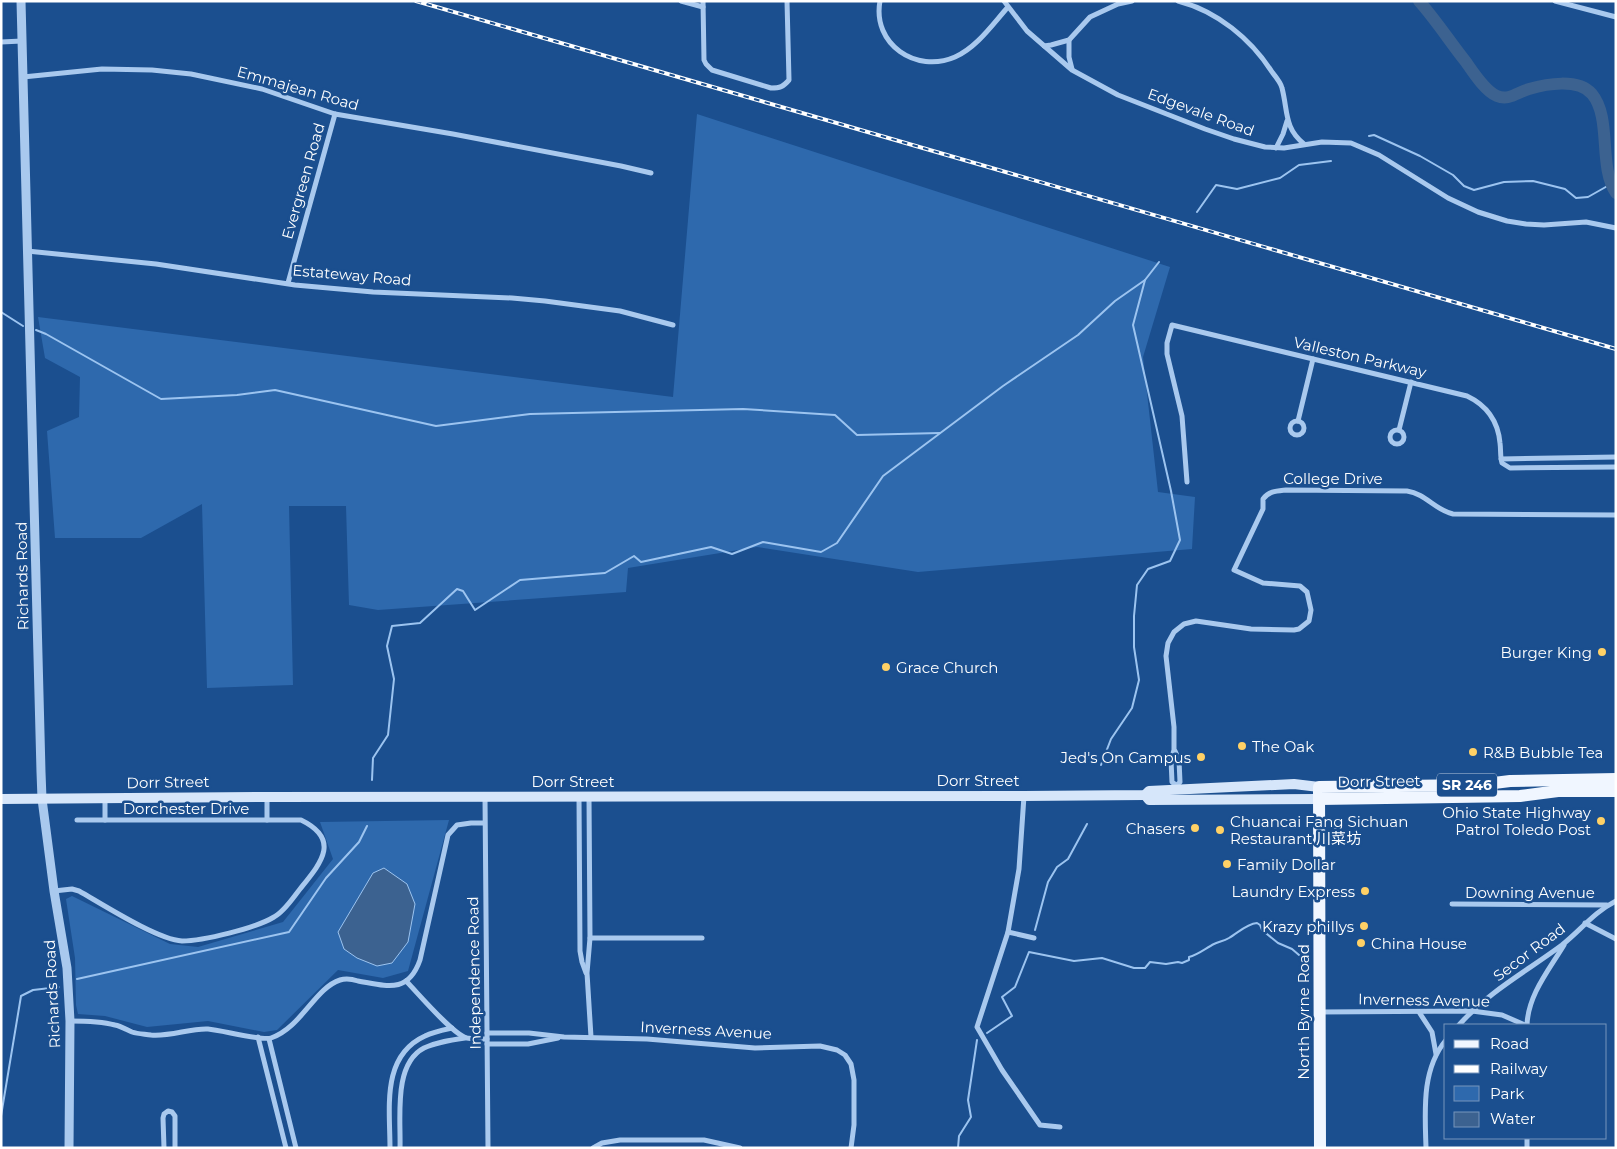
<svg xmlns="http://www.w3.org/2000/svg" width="1617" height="1149" viewBox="0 0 1617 1149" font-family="Montserrat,'Noto Sans SC',sans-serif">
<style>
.green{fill:#2e69ad}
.water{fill:#3c6290;stroke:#9cc4f0}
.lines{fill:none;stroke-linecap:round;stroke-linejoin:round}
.stream{stroke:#9cc4f0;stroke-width:2}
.river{stroke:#3c6290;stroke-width:12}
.minor{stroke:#a9c9ee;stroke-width:5}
.tertiary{stroke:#a9c9ee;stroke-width:9}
.secondary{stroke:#d6e6fa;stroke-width:10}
.primary{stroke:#f0f6ff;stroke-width:12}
.rail-casing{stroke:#fff;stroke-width:4}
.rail{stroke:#1b4f8f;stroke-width:2;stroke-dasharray:5.5;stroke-linecap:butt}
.poi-dot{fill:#ffd166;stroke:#1b4f8f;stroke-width:2}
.labels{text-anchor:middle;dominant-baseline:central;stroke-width:5;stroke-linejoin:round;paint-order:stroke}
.shield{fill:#1b4f8f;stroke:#bbcadd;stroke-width:1}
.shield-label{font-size:14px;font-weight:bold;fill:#fff}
.street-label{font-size:15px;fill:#fff;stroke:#1b4f8f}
.poi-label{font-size:15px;fill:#fff;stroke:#1b4f8f;text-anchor:end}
</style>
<rect width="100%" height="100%" fill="#1b4f8f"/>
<!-- green -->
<g class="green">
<path d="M697 114 1170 267 1143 357 1158 492 1195 497 1192 549 918 572 757 547 628 568 626 592 378 610 349 605 346 506H289L293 685 207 688 202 504 141 538H55L47 431 79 417 80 377 45 358 38 317 673 397Z"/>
<path d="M449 820 408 971 383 978 338 970 277 1030 264 1032 208 1021 147 1027 105 1016 78 1014 76 1005 75 958 66 899 72 896 170 944 198 947 283 922 333 859 320 822Z"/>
</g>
<!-- water -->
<path class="water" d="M384 868 407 884 415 904 408 942 392 963 377 966 357 958 344 949 338 932 373 873Z"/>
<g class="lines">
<!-- stream -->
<g class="stream">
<path d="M1369 136 1374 135 1420 156 1453 175 1464 186 1474 190 1504 182 1533 181 1565 189 1576 198 1588 197 1611 184"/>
<path d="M1197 212 1216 185 1237 189 1280 178 1299 165 1331 161"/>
<path d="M1 312 23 326"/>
<path d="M36 330 46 334 161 399 237 395 275 390 436 426 530 414 743 409 835 415 857 435 940 433"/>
<path d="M1101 765 1111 739 1132 708 1139 680 1134 647V616L1137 585 1148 569 1170 561 1180 540 1171 491 1133 325 1145 280 1159 262"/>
<path d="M372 780 373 758 388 735 394 679 387 646 392 626 420 623 457 589 463 591 475 610 520 580 605 573 634 556 641 562 711 547 732 554 763 542 821 552 837 543 883 476 1003 386 1078 335 1115 301 1145 280"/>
<path d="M1035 930 1048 882 1057 867 1068 859 1087 824"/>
<path d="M77 979 289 932 326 878 359 842 367 826"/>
<path d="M987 1033 1012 1016 1002 997 1015 987 1029 952 1074 961 1102 958 1134 968H1145L1150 962 1166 964 1178 962 1182 963 1189 960V957C1198 955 1206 948 1214 944 1218 942 1224 941 1229 938 1238 933 1246 924 1257 923L1260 925 1262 930 1278 943 1292 949 1299 955"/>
<path d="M1 1116 21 996 33 990 59 987"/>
<path d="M958 1148 959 1136 971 1117 968 1100 977 1040"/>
</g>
<!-- river -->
<path class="river" d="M1419 1C1436 20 1450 42 1466 62 1473 72 1485 91 1497 96 1509 101 1518 92 1529 89 1546 84 1578 78 1592 94 1612 118 1598 166 1616 193"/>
<!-- minor -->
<g class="minor">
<path d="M681 1 703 7"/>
<path d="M703 1 704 60 706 64 712 70 771 88C780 88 783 87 789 80L787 1"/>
<path d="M880 1C872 44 916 74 955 57 977 47 992 25 1008 7"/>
<path d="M1004 1 1027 31 1072 70 1118 95 1205 129 1234 139 1265 147 1284 148 1322 142 1351 143 1379 155 1448 198 1478 212 1507 221 1526 224 1544 225 1586 222 1616 228"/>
<path d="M1178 1C1217 11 1251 39 1272 72 1276 77 1281 83 1282 88 1288 111 1284 128 1304 144"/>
<path d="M1555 1 1616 17"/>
<path d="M1069 40V57L1072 69"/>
<path d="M1 42 22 41"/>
<path d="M1044 46 1051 45 1069 40 1090 17 1118 4 1132 1"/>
<path d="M23 77 102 69 152 70 191 74 262 89 335 114 453 134 621 166 651 173"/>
<path d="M1276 148 1283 134 1287 121"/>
<path d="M27 251 156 264 295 285 373 292 512 298 545 301 620 311 673 325"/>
<path d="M288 283 335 114"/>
<path d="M1298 421 1313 359"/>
<circle cx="1297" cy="428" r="7"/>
<path d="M1399 430 1411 382"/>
<circle cx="1397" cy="437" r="7"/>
<path d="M1501 459 1616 457"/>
<path d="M1187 482 1182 416 1167 354V343L1172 325 1467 396C1486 405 1498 421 1500 443 1501 450 1500 457 1502 463L1510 468 1616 467"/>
<path d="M1175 751 1179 760 1180 782 1176 786"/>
<path d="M1176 785 1172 782 1171 760 1174 750V727L1166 656 1168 643 1174 632 1184 624 1196 621 1251 629 1294 630 1299 629 1309 621 1311 610 1307 592 1300 586 1263 583 1234 570 1263 509V499C1269 491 1277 491 1286 490L1407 491C1426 494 1435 510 1453 514L1616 515"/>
<path d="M1024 796 1019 869 1008 932 977 1027 1002 1070 1040 1125 1060 1127"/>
<path d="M267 797V820"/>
<path d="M485 797 488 1148"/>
<path d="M579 797 580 951 582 962 586 973"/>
<path d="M589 797 590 938 587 973 591 1037"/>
<path d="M105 799V820"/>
<path d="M54 891 72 889 79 891C102 904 158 940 182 941 203 941 256 928 274 917 284 912 293 898 300 889 320 864 342 840 301 820H77"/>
<path d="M1452 904 1607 905"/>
<path d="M1585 923 1616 939"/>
<path d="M1008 932 1034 938"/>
<path d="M590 938H702"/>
<path d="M406 981C418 993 453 1035 467 1038 473 1039 481 1039 487 1039"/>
<path d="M1320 1012 1472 1011 1502 1015 1525 1025"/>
<path d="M1419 1012 1432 1032 1436 1054"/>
<path d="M70 1021C85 1021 100 1021 115 1025 121 1026 127 1030 132 1032 138 1034 145 1034 151 1035 169 1037 191 1028 208 1029 221 1030 262 1041 271 1038 301 1028 315 988 340 980 346 978 352 979 358 981 387 986 408 994 420 960L448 835 457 825 471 823H484"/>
<path d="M1459 1025C1488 992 1527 971 1562 945 1581 930 1594 912 1616 901"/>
<path d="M1527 1025C1528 995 1549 970 1564 945"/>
<path d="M487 1033H529L564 1037 647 1039 755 1048 820 1046 837 1050 845 1055 851 1064 854 1080V1125L851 1148"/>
<path d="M258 1037 286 1148"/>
<path d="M269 1039 296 1148"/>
<path d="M487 1044H528L558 1038"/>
<path d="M1527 1138V1148"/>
<path d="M164 1148 163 1118 164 1114 168 1111 172 1112 175 1116V1148"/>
<path d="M390 1148C390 1108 381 1056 425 1036 433 1032 443 1030 452 1028"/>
<path d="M400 1148C401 1118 393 1064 424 1048 437 1042 451 1040 465 1038"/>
<path d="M593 1148 602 1143 620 1140H704L740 1148"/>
<path d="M1426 1148C1425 1112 1421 1070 1446 1040"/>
</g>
<!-- tertiary -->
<path class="tertiary" d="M21 1 41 772 42 799 54 891 67 968 70 1021 69 1148"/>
<!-- secondary -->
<g class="secondary">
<path d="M1145 795 1149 800 1319 799"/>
<path d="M1 799 267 797 1024 796 1145 795 1149 791 1294 784 1319 787"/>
</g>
<!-- primary -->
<g class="primary">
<path d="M1319 799 1520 796 1558 791H1616"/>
<path d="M1320 1148 1319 787 1478 785 1510 781 1616 779"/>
</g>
<defs>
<path id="rail" d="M416 1 1616 349"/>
</defs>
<!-- rail casing -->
<use href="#rail" class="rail-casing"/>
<!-- rail -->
<use href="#rail" class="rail"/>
</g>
<!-- markers -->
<g class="poi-dot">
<circle cx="1602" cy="652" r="5"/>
<circle cx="886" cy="667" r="5"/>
<circle cx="1242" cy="746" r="5"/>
<circle cx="1473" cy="752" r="5"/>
<circle cx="1201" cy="757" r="5"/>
<circle cx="1601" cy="821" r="5"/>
<circle cx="1195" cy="828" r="5"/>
<circle cx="1220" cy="830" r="5"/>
<circle cx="1227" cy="864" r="5"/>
<circle cx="1365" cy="891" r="5"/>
<circle cx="1364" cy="926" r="5"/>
<circle cx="1361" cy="943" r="5"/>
</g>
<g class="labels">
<!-- shield labels -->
<rect class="shield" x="1437" y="773.5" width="60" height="23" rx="4"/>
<g class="shield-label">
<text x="1467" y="785">SR 246</text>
</g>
<!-- street labels -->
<g class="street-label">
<text transform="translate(298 88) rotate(16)">Emmajean Road</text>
<text transform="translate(1201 112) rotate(20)">Edgevale Road</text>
<text transform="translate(303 181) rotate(-74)">Evergreen Road</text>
<text transform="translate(352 275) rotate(5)">Estateway Road</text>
<text transform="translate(1360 357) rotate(13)">Valleston Parkway</text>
<text x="1333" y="478">College Drive</text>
<text transform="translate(22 576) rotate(-91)">Richards Road</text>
<text x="978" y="780">Dorr Street</text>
<text x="573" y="781">Dorr Street</text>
<text transform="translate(1379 781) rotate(-1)">Dorr Street</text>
<text transform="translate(168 782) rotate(-1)">Dorr Street</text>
<text x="186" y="808">Dorchester Drive</text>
<text x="1530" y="892">Downing Avenue</text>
<text transform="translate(1529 952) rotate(-37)">Secor Road</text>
<text transform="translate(474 973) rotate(-91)">Independence Road</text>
<text transform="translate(52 994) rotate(-93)">Richards Road</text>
<text transform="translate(1424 1000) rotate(1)">Inverness Avenue</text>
<text transform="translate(1303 1012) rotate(-90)">North Byrne Road</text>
<text transform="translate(706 1030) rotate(3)">Inverness Avenue</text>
</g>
<!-- poi labels -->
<g class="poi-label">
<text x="1592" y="652">Burger King</text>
<text x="896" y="667" text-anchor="start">Grace Church</text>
<text x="1252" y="746" text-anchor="start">The Oak</text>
<text x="1483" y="752" text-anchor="start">R&amp;B Bubble Tea</text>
<text x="1191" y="757">Jed's On Campus</text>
<text x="1591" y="812">Ohio State Highway<tspan x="1591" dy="17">Patrol Toledo Post</tspan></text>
<text x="1230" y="821" text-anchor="start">Chuancai Fang Sichuan<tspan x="1230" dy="17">Restaurant 川菜坊</tspan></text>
<text x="1185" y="828">Chasers</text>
<text x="1237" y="864" text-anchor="start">Family Dollar</text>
<text x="1355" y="891">Laundry Express</text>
<text x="1354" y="926">Krazy phillys</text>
<text x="1371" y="943" text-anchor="start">China House</text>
</g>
</g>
<!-- border -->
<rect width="1617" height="1149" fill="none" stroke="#ffffff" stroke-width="5"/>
<!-- legend -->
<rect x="1444" y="1024" width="162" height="115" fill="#1b4f8f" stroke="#7695bc"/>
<rect x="1454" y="1040" width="25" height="8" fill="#f0f6ff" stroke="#7695bc"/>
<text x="1490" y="1049" font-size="15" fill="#ffffff">Road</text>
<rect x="1454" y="1065" width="25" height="8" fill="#ffffff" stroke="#7695bc"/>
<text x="1490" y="1074" font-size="15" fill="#ffffff">Railway</text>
<rect x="1454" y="1086" width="25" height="15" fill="#2e69ad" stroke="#7695bc"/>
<text x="1490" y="1099" font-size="15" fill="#ffffff">Park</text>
<rect x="1454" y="1112" width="25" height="15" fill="#3c6290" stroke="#7695bc"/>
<text x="1490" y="1124" font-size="15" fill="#ffffff">Water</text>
</svg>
